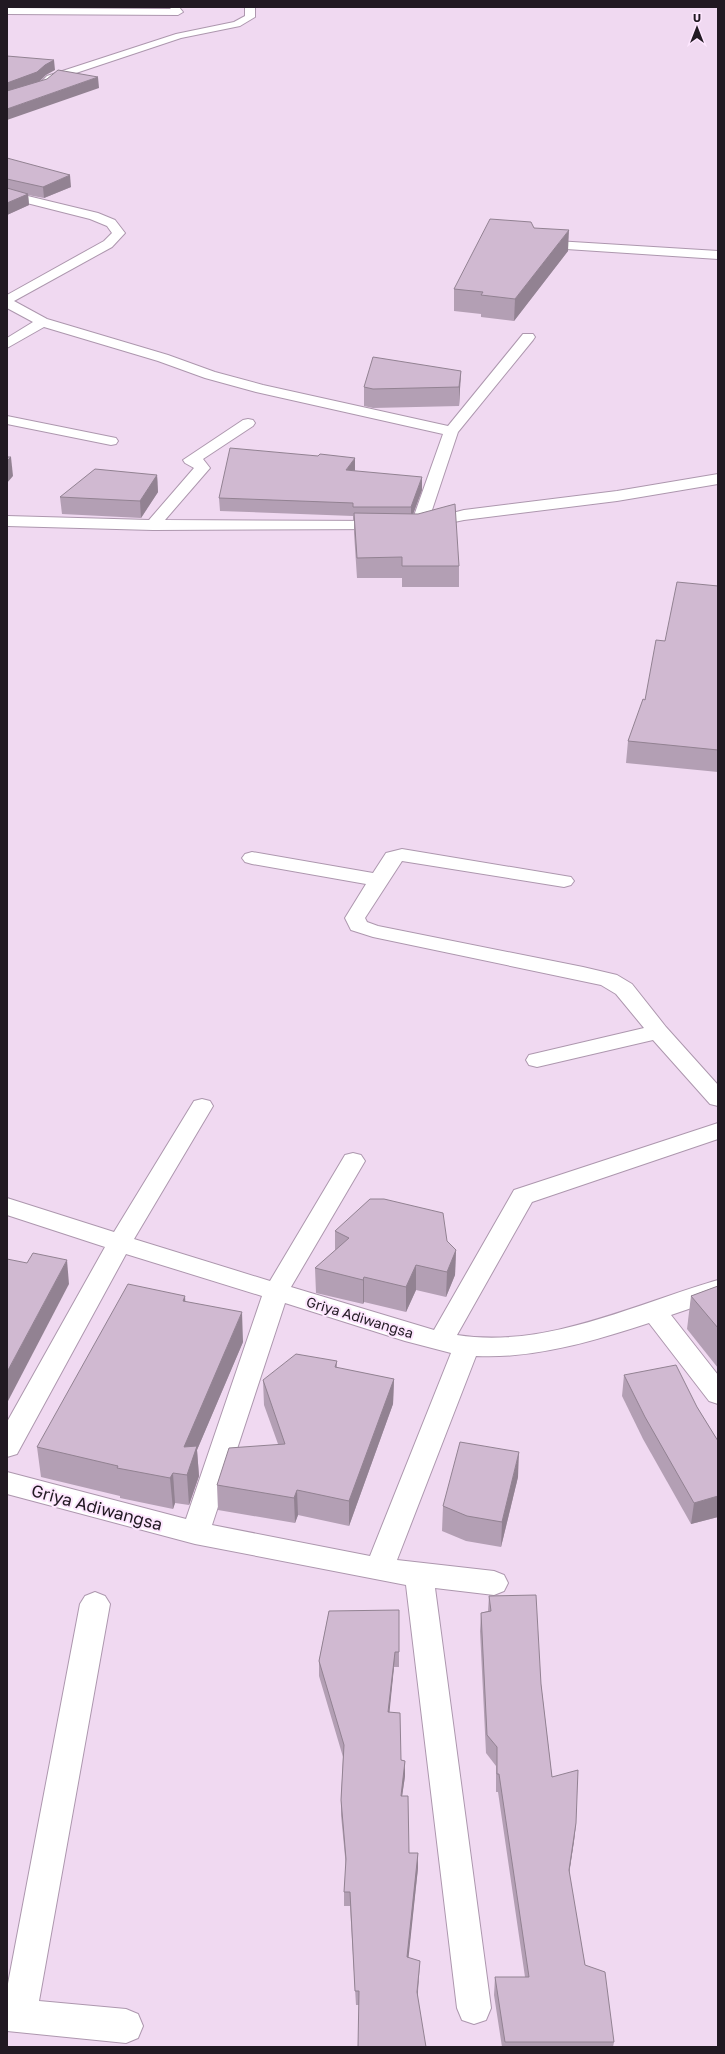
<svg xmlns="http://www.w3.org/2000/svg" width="725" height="2054" viewBox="0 0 725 2054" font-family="'Golos Text',sans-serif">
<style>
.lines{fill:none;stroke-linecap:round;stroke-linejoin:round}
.lane-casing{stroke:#ad97ae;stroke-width:2}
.street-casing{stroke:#ad97ae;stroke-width:2}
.lane{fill:#fff;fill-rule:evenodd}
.street{fill:#fff;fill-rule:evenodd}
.wall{fill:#b39fb4}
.shaded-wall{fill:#928292}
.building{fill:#d0b9d1;stroke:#928292}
.labels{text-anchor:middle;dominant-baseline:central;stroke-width:4;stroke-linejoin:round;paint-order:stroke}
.street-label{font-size:14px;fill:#211922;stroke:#fde6fe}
.near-street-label{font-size:17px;fill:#211922;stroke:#fde6fe}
</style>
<rect width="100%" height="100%" fill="#f0d9f1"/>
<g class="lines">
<defs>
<path id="lane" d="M540 240 718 251V259L536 247 534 244 536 241Z"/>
<g id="street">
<path d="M169 7H179L183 12 178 15 7 14V8L171 9Z"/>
<path d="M245 7H255V17L240 26 181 38 55 80 47 88 7 101V95L39 84 47 76 176 34 234 22 245 16Z"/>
<path d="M7 191 98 213 115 220 125 233 112 247 14 301 47 319 168 355 215 372 263 385 448 426 523 334H533L535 337 533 340 458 432 429 519 464 510 617 491 718 474V484L617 501 464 520 425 528 418 532 412 530 410 527 443 434 256 392 205 378 158 361 44 327 7 348V338L33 322 7 308V295L104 241 112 233 107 226 90 219 7 198Z"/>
<path d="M7 416 111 437 116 438 118 441 116 444 111 445 7 424Z"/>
<path d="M248 419 253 420 255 423 253 426 203 459 210 468 165 520 384 521 390 523 392 526 390 529 153 530 7 526V516L149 520 194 468 185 463 183 460 243 420Z"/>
<path d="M402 849 571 877 574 881 571 885 564 887 402 861 365 918 367 922 378 926 583 967 617 975 632 984 666 1027 718 1085V1106L710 1104 653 1040 537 1067 529 1065 526 1060 529 1055 644 1028 616 994 601 985 373 937 351 930 345 918 366 884 252 864 245 862 242 858 245 854 252 852 373 873 386 853Z"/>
<path d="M202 1099 210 1101 213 1106 134 1239 270 1281 345 1155 353 1153 361 1155 365 1161 291 1287 434 1330 514 1190 718 1123V1139L532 1202 457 1335C546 1349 635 1304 718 1280V1299L671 1315 718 1375V1404L709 1401 649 1323C594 1341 534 1359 476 1356L397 1560 494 1571 504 1575 508 1583 504 1591 494 1595 435 1588 491 2008 486 2020 474 2024 462 2020 457 2008 406 1585 195 1544 7 1494V1472L186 1519 262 1296 126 1254 17 1454 7 1457V1422L105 1247 7 1215V1198L114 1232 194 1101ZM285 1303 405 1341 451 1353 370 1556 212 1525Z"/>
<path d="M95 1592 105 1596 110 1604 39 2001 126 2009 138 2014 143 2026 138 2038 126 2043 7 2031V1989L80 1604 85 1596Z"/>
</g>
</defs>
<!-- lane casing -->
<use href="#lane" class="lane-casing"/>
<!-- street casing -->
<use href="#street" class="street-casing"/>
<!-- lane -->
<use href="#lane" class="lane"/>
<!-- street -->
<use href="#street" class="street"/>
</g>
<!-- wall -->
<g class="wall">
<path d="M7 158 71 187 44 198 28 195 29 205 7 215Z"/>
<path d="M534 228 568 251 514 321 481 317V314L454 311V289Z"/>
<path d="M461 371 459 406 373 408 364 406V387Z"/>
<path d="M355 471 422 490 413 514 459 566V587H402V578H357L354 533V520H353V516L220 511 219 498Z"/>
<path d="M157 475 158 492 141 518 62 514 60 497Z"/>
<path d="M718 586V772L626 763 628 741 645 700 665 641Z"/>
<path d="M335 1231 447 1241 456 1250 455 1275 446 1297 416 1290 406 1312 364 1302 363 1304 316 1293 315 1268 335 1251Z"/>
<path d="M718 1286V1368L687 1329 691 1296Z"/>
<path d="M243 1342 197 1450 199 1476 189 1505 175 1503 173 1509 120 1498V1496L41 1477 37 1447Z"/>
<path d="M337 1361V1368L394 1379 393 1404 349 1526 298 1515 295 1523 218 1510 217 1485 278 1444 264 1405 263 1380Z"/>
<path d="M624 1375 697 1407 718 1441V1517L691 1524 643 1439 622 1396Z"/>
<path d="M518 1477 501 1547 466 1541 442 1531 443 1506Z"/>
<path d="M489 1596 541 1684 552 1777 576 1823 574 1841 569 1873 585 1965 614 2042 613 2047H502L494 1995 495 1977H525L498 1792H496V1766L486 1753 480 1631 481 1613 488 1611Z"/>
<path d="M329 1611 399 1652V1667H394L389 1712 401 1760 405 1761V1776L402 1796 409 1853H418V1868L408 1957 419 1976 359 2005H356L350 1906H344V1892L346 1867 341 1815V1800L343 1757 319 1676V1661Z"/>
</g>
<!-- shaded-wall -->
<g class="shaded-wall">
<path d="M54 60 55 70 46 75 38 83 7 93V83Z"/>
<path d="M98 77 99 88 7 120V109Z"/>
<path d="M70 175 71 187 44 198 43 187Z"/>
<path d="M28 194 29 205 7 215V203Z"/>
<path d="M569 230 568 251 514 321 515 299Z"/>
<path d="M461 371 460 389 459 406V387Z"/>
<path d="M11 457 13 476 7 483V461Z"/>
<path d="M355 458V471L346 470Z"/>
<path d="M157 475 158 492 141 518 140 501Z"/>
<path d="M422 477V490L411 520V507Z"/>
<path d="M456 1250 455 1275 446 1297 447 1272Z"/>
<path d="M67 1260 69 1284 7 1403V1372Z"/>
<path d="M416 1265V1290L406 1312V1287Z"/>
<path d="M364 1277V1302L363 1304V1280Z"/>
<path d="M185 1296 187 1326 183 1301Z"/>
<path d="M242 1312 243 1342 197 1450 199 1476 189 1505 187 1475 184 1447Z"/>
<path d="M394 1379 393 1404 349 1526V1501Z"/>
<path d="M519 1452 518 1477 501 1547 502 1522Z"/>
<path d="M173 1473 175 1503 173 1509 170 1478Z"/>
<path d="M297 1490 298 1515 295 1523 294 1498Z"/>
<path d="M718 1496V1517L691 1524 694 1503Z"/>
<path d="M395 1652 394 1667 388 1727V1712Z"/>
<path d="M405 1761V1776L400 1811 401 1796Z"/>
<path d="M576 1823 574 1841 567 1888 569 1870Z"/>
<path d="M418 1853V1868L407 1972V1957Z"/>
<path d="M420 1961 417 2006V1992Z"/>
</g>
<!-- building -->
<g class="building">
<path d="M7 56 54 60 45 65 37 72 7 83Z"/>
<path d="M58 70 98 77 7 109V91L47 79Z"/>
<path d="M7 158 70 175 43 187 7 179Z"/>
<path d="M7 188 28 194 7 203Z"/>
<path d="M490 219 531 222 534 228 569 230 515 299 481 295 483 292 454 289Z"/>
<path d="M373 357 461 371 459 387 373 389 364 387Z"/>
<path d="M230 448 318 456 320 454 355 458 346 470 422 477 411 507H353V503L219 498Z"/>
<path d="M7 457H11L7 461Z"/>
<path d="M95 469 157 475 140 501 60 497Z"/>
<path d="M455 504 459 566H402V557L357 558 354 513 418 514Z"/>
<path d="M677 582 718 586V750L628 741 643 699 645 700 656 640 665 641Z"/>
<path d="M370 1199H384L443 1213 447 1241 456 1250 447 1272 416 1265 406 1287 364 1277 363 1280 315 1268 349 1238 335 1231Z"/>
<path d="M33 1253 67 1260 7 1372V1259L27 1263Z"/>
<path d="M128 1284 185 1296 183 1301 242 1312 184 1447 197 1446 187 1475 173 1473 170 1478 117 1468 118 1466 37 1447Z"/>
<path d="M718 1286V1328L691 1296Z"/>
<path d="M296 1354 337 1361 335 1367 394 1379 349 1501 297 1490 294 1498 217 1485 229 1448 285 1444 263 1380Z"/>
<path d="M676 1365 697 1407 718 1441V1496L694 1503 645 1417 624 1375Z"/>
<path d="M460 1442 519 1452 502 1522 467 1516 443 1506Z"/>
<path d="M536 1595 541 1684 552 1777 578 1770 576 1823 569 1870 585 1965 605 1972 614 2042H505L495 1977H529L499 1774H497V1747L487 1735 481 1613 491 1611 489 1596Z"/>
<path d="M399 1610V1652H395L388 1712 400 1713 401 1760 405 1761 401 1796H408L409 1853H418L407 1957 420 1961 417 1992 426 2047H358L359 1991H355L350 1892H344L346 1859 341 1800 344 1745 319 1661 329 1611Z"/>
</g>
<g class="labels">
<!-- street labels -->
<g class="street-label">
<text transform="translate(360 1317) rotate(17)">Griya Adiwangsa</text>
</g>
<!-- near-street labels -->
<g class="near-street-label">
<text transform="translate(97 1507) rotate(15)">Griya Adiwangsa</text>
</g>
</g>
<!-- border -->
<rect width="725" height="2054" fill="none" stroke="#211922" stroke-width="16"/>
<!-- north arrow -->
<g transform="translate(697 28)" stroke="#fde6fe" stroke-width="3" paint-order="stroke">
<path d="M0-3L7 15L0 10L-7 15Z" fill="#211922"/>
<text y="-6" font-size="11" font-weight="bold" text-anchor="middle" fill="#211922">U</text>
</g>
</svg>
